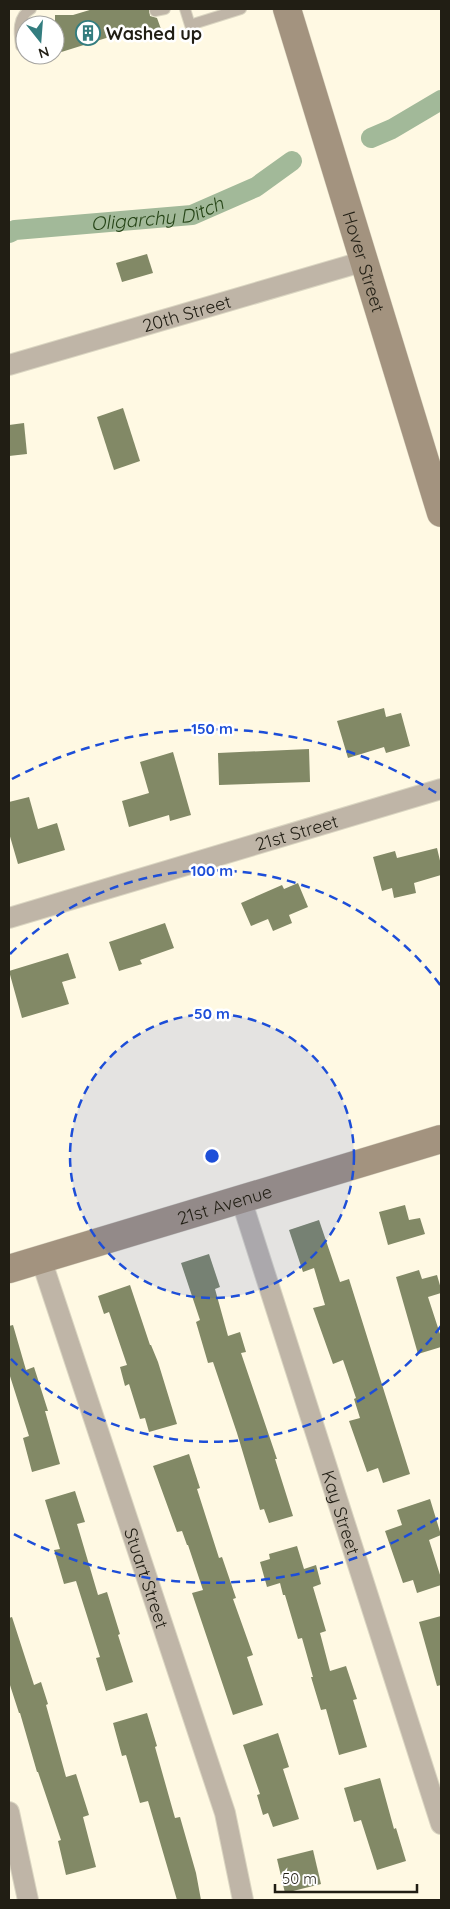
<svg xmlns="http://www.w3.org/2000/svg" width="450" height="1909" viewBox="0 0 450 1909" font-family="Quicksand,sans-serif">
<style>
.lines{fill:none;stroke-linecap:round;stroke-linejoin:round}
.canal{stroke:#a2b999;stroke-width:20}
.building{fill:#828966}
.lane-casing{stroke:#dbd6c2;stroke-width:12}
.street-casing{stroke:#dbd6c2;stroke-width:22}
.secondary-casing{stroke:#dbd6c2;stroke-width:29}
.lane{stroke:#bfb5a7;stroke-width:10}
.street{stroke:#bfb5a7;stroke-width:20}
.secondary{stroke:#a3937f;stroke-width:28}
.ring{fill:none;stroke:#1d4ed8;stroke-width:2.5;stroke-dasharray:9 6}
.labels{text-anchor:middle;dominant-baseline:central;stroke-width:5;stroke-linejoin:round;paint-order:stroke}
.poi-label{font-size:18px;font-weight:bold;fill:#211e14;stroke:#fff;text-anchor:start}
.street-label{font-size:18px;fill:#211e14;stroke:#fff}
.water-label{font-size:19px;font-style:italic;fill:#264517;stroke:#fff}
.centre{fill:#1d4ed8;stroke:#fff;stroke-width:2.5}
.ring-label{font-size:15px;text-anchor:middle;font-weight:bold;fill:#1d4ed8;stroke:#fff;stroke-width:5;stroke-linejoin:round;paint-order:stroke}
</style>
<rect width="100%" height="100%" fill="#fff9e3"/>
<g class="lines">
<!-- canal -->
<g class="canal">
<path d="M371 138 392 129 441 100"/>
<path id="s1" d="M9 233 15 230 192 215 256 187 292 161"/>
</g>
</g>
<!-- building -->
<g class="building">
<path d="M93 9H149L150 16 157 18 161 29 138 36 135 29 55 54V15H73Z"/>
<path d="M147 254 153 273 122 282 116 263Z"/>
<path d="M123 408 140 461 114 470 97 417Z"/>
<path d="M24 423 27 454 9 456V425Z"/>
<path d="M384 708 386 717 401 713 410 746 386 753 384 747 348 758 337 721Z"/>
<path d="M309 749 310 782 219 785 218 753Z"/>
<path d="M173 752 191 815 170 821 169 815 129 827 122 801 149 793 140 762Z"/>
<path d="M29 797 38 829 57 823 65 850 18 864 9 833V802Z"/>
<path d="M437 848 441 865V875L414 883 416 893 394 898 392 888 382 891 373 857 395 851 397 858Z"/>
<path d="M298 883 308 907 289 915 292 923 273 931 268 919 251 926 241 903 282 885 284 889Z"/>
<path d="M165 923 174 948 140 960 142 964 119 971 109 942Z"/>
<path d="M68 953 76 978 62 982 69 1004 22 1018 9 971Z"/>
<path d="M405 1205 409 1220 420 1218 425 1234 388 1245 379 1212Z"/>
<path d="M319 1220 340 1282 349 1279 410 1474 383 1483 378 1468 367 1472 349 1421 360 1418 354 1399 356 1398 343 1360 333 1364 313 1308 325 1305 314 1268 303 1272 289 1230Z"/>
<path d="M209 1254 220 1287 215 1289 228 1336 240 1332 246 1352 241 1353 277 1459H275L293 1516 269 1523 264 1509 260 1510 237 1433 213 1362 208 1363 196 1322 200 1320 181 1263Z"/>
<path d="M419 1270 422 1279 437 1275 441 1289V1293L428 1297 441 1337V1347L418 1354 396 1277Z"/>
<path d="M130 1285 150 1345H151L158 1362 177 1424 149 1432 145 1418 140 1419 129 1384 125 1386 120 1367 127 1365 109 1312 104 1314 98 1296Z"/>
<path d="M13 1325 26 1370 34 1367 48 1411H45L60 1464 32 1472 23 1438 29 1436 9 1373V1326Z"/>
<path d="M189 1454 200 1488 197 1489 219 1558 222 1557 236 1598 233 1599 253 1655 247 1657 263 1705 233 1715 192 1593 203 1590 188 1545H187L182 1531 177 1532 153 1466Z"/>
<path d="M75 1491 85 1522 77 1524 98 1595 107 1592 120 1634 118 1635 133 1682 106 1691 96 1658 100 1657 76 1581 64 1584 54 1550 60 1549 45 1500Z"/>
<path d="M430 1499 441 1535 429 1540 441 1578V1585L417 1593 413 1580 403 1583 385 1531 402 1525 397 1510Z"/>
<path d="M297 1546 304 1569 316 1565 321 1584 313 1587 326 1631 320 1633 330 1671 346 1666 357 1699 353 1700 367 1747 339 1755 326 1709 321 1710 311 1677H313L302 1638 298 1639 285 1595H283L280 1583 267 1587 260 1562 270 1559 269 1554Z"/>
<path d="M441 1616V1685L437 1686 419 1622Z"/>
<path d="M12 1617 34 1685 41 1682 48 1704 46 1705 66 1777 76 1774 89 1815 83 1817 96 1867 66 1875 58 1841 61 1840 38 1772H37L20 1713H19L9 1682V1618Z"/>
<path d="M147 1713 157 1746 155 1747 175 1818 180 1817 196 1873 201 1900H177L148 1801 140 1803 126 1755 122 1756 113 1723Z"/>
<path d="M278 1733 289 1767 283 1769 299 1819 273 1827 268 1813 263 1815 257 1795 260 1794 243 1745Z"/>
<path d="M380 1778 394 1829 396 1828 406 1861 377 1870 361 1820 354 1822 344 1788Z"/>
<path d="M313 1850 321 1884 285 1893 277 1859Z"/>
</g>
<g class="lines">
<defs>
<g id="lane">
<path d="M185 9 190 25 241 9"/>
<path d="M155 11 165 9"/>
<path d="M25 47 21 46C19 32 17 17 31 9"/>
</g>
<g id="street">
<path id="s2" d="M9 365 365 261"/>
<path id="s3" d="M9 918 441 789"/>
<path id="s4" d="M241 1199 441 1824"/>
<path id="s5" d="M41 1259 225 1813 243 1900"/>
<path d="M9 1812 28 1900"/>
</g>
<g id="secondary">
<path id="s6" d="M287 9 441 513"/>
<path id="s7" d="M9 1269 441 1139"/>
</g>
</defs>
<!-- lane casing -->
<use href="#lane" class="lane-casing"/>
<!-- street casing -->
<use href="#street" class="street-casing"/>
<!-- secondary casing -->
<use href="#secondary" class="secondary-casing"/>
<!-- lane -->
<use href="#lane" class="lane"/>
<!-- street -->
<use href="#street" class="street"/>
<!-- secondary -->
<use href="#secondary" class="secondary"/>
</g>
<!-- distance rings -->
<circle cx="212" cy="1156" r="142" fill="#1d4ed8" fill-opacity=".12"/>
<g class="ring">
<circle cx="212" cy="1156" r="142"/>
<path d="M441 1326A285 285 0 0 1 10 1358M10 954A285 285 0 0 1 441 986"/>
<path d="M438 1518A427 427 0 0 1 12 1533M12 779A427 427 0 0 1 438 794"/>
</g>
<!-- icons -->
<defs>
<symbol id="building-ring" viewBox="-11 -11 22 22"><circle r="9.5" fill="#fff" stroke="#337d7f" stroke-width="1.5"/><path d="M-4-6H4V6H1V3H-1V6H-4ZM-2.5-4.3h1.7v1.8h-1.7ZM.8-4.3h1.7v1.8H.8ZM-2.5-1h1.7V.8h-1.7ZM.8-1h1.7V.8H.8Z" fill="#337d7f"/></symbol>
</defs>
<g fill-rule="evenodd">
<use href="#building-ring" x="74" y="19" width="28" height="28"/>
</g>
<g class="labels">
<!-- poi labels -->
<g class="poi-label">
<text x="106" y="33">Washed up</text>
</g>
<!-- street labels -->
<g class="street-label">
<text stroke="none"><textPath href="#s6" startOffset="264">Hover Street</textPath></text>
<text stroke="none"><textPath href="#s2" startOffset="185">20th Street</textPath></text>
<text stroke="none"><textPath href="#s3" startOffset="300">21st Street</textPath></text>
<text stroke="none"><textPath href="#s7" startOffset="225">21st Avenue</textPath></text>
<text stroke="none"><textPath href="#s4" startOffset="329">Kay Street</textPath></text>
<text stroke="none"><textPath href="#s5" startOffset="336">Stuart Street</textPath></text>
</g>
<!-- water labels -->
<g class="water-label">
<text stroke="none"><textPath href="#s1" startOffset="150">Oligarchy Ditch</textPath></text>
</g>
</g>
<circle cx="212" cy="1156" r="8" class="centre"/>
<g class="ring-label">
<text x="212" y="734">150 m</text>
<text x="212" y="876">100 m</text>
<text x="212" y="1019">50 m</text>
</g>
<!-- border -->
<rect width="450" height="1909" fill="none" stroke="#211e14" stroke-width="20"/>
<!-- north arrow -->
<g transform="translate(40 40) rotate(163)"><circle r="24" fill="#ffffff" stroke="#a6a5a1"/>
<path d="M0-4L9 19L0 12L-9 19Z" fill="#337d7f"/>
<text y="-8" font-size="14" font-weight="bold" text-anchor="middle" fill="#211e14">N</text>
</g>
<!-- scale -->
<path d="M275 1884v8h142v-8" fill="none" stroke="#211e14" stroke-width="2.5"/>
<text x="282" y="1884" font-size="15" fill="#211e14" stroke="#ffffff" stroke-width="4" paint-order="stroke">50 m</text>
</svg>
